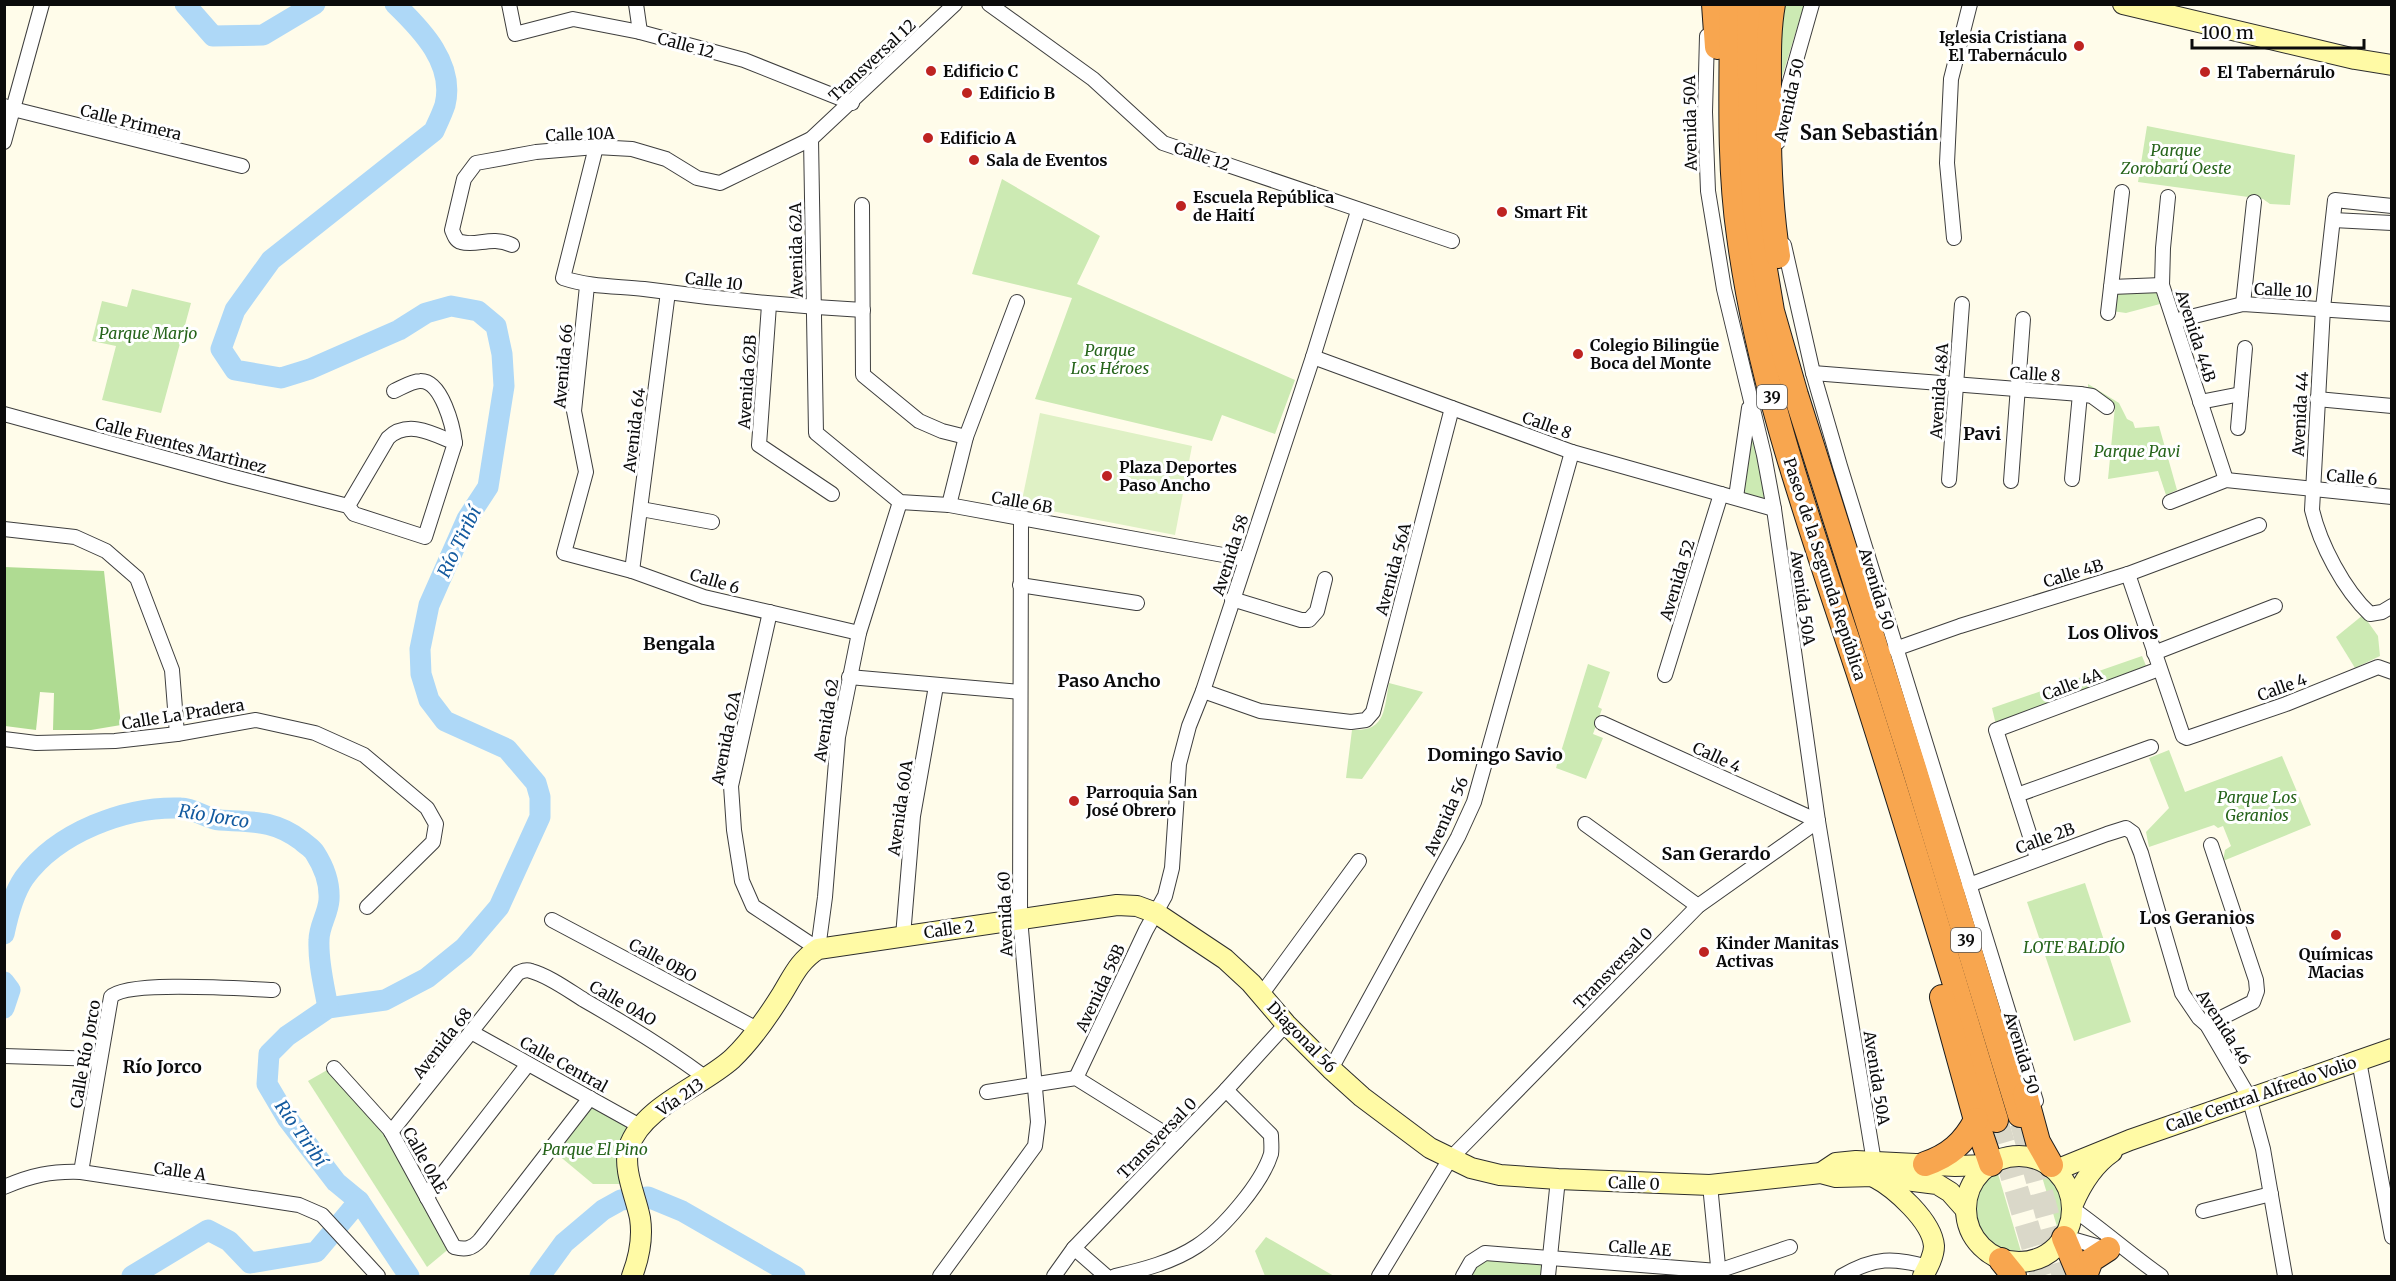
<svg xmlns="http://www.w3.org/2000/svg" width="2396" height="1281" viewBox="0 0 2396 1281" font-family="Merriweather,serif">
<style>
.green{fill:#cceab3}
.forest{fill:#afdb92}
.pitch{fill:#dff1c5}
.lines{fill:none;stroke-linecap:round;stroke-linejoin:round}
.river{stroke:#aed8f7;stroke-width:21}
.highway-tunnel{stroke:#dad8c9;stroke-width:24;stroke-dasharray:24 12;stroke-linecap:butt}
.street-casing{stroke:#3e3e3e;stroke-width:16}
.secondary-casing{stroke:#2d2d2d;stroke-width:22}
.highway-casing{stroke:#1c1c1c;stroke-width:26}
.street{stroke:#fff;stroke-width:14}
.secondary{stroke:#fffaa5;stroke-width:20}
.highway{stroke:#f8a64f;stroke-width:24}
.poi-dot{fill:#be2321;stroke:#fff;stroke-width:2}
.labels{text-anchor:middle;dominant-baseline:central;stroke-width:6;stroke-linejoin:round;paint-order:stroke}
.shield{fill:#fff;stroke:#545454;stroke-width:1.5}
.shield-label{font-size:15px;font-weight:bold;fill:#0b0b0b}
.poi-label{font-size:16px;font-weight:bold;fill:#0b0b0b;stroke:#fff;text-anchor:start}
.street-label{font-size:16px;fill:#0b0b0b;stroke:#fff}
.park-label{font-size:16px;font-style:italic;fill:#26641b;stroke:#fff}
.neighbourhood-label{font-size:18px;font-weight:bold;fill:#0b0b0b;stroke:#fff}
.water-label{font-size:18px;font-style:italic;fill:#135a9f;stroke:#fff}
.quarter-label{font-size:20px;font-weight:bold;fill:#0b0b0b;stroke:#fff}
</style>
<rect width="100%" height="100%" fill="#fffcea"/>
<!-- green -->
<g class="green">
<path d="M1784 5H1804L1782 77 1775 110Z"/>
<path d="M2147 126 2295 155 2290 205 2270 204 2263 199 2138 182Z"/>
<path d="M1002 179 1100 236 1077 284 1295 380 1275 434 1222 415 1212 441 1035 399 1072 298 972 274Z"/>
<path d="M132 289 191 303 161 413 102 400 116 346 92 341 102 301 127 307Z"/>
<path d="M2155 289 2160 304 2126 313 2112 311 2115 291Z"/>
<path d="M2088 384 2119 403 2127 419 2133 422 2135 428 2159 426 2177 490 2166 495 2158 471 2108 479 2115 406 2103 399 2088 398Z"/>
<path d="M1753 425 1766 500 1743 493Z"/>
<path d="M2363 615 2378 636 2380 656 2355 668 2336 637Z"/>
<path d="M2142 656 2149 673 1996 725 1992 708Z"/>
<path d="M1588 664 1610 672 1598 707 1602 709 1593 734 1603 738 1586 779 1556 768Z"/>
<path d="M1389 683 1423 692 1362 779 1346 778 1352 730C1386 732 1384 709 1389 683Z"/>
<path d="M2169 750 2185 792 2282 756 2311 825 2223 861 2225 850 2231 846 2223 826 2218 828 2214 825 2149 847 2146 832 2169 808 2149 758Z"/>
<path d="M2085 883 2131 1022 2074 1041 2027 902Z"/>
<path d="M329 1069 388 1134 451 1247 427 1267 308 1081Z"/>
<path d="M592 1106 633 1129 624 1184H593L557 1154Z"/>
<path d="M1996 1167 2022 1255C2014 1254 2006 1254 1999 1251 1960 1236 1964 1187 1996 1167Z"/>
<path d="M2039 1167C2064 1185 2074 1203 2059 1233Z"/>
<path d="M1266 1237 1334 1276H1335H1265L1255 1251Z"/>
<path d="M1482 1258 1544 1263 1542 1276H1469Z"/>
</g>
<!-- forest -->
<path class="forest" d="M4 567 104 571 121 725 91 730H53L54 693 40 692 36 730 5 726Z"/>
<!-- pitch -->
<path class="pitch" d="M1040 413 1192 446 1175 535 1021 505Z"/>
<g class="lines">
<!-- river -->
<g class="river">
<path d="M185 4 213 36 263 35 315 4"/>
<path d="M395 4C422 30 455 64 445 105 442 114 438 122 434 131L271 260 235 310 221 349 235 370 281 378 310 369 399 330 426 313 451 306 478 311 496 326 502 354 504 386 488 487 467 519 429 605 420 649 421 674 429 700 445 721 507 749 536 783 540 797V817L499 907 464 948 427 978 385 1000 328 1008 287 1036 269 1054 267 1084 287 1118 336 1182 359 1201 409 1276"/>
<path d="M4 934C8 915 13 894 24 878 57 832 126 806 181 808 194 808 207 819 220 820 253 822 275 820 302 841 306 845 312 848 315 853 324 867 330 884 329 900 328 914 319 926 319 940 318 963 324 985 328 1008"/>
<path d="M4 982 10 990 4 1008"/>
<path d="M132 1276 208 1230 229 1241 250 1263 316 1252 359 1201"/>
<path d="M540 1276 564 1243 603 1210 621 1200 648 1197 682 1211 795 1276"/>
</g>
<!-- highway-tunnel -->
<g class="highway-tunnel">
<path d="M1996 1120 2042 1276"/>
<path d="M2022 1123 2064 1276"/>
</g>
<defs>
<g id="street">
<path d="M42 4 13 109 242 166"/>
<path d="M509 4 515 34 573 19 640 32 744 60 852 103"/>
<path d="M636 4 640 32"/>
<path d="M989 4 1093 79 1163 143 1452 241"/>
<path d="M1707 36 1705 112 1708 191 1724 289 1764 455 1774 509 1818 821 1874 1162"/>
<path d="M4 106 13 109 4 142"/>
<path d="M811 139 816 433 900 502 949 505 1245 559"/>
<path d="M1778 142 1789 85 1812 4"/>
<path d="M596 147 563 278C590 287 616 286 644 289 717 299 789 306 863 310"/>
<path d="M2168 197 2163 248 2162 285 2226 480"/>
<path d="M862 205 863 375 919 421 942 431 966 437"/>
<path d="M2392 206 2335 200 2323 308 2312 510C2320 544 2344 590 2370 614L2382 612 2392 606"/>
<path d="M2333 220 2392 223"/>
<path d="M1954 238 1947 163 1951 79 1970 4"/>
<path d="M512 245C491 235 477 247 461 242 456 241 454 235 452 230L464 179 476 163 536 152 596 147 632 149 666 159 697 178 720 183 811 139 955 4"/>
<path d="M1784 245 1813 373 1840 466 2036 1101"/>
<path d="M587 286 574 411 586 472 564 553 632 571 704 597 859 633"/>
<path d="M2111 287 2162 285"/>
<path d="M2243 304 2254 202"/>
<path d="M769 305 759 445 832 494"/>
<path d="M2108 313 2122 192"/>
<path d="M2174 321 2243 304 2392 314"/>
<path d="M1313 357 1572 452 1774 509"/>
<path d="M1813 373 2080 394 2092 396 2107 407"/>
<path d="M394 391C401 388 412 381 420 381 442 380 453 427 455 443"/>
<path d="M2317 399 2392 406"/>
<path d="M2200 402 2241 394"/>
<path d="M4 414 230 476 348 506 354 514 425 537 455 443C434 434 408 419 388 438L348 506"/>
<path d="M2238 428 2245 348"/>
<path d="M2072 479 2080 394"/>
<path d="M1949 480 1962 304"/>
<path d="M2011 481 2023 319"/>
<path d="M1736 497 1749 408"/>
<path d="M2170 502 2226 480 2392 497"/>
<path d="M949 505 966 437 1017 302"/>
<path d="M641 509 712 522"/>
<path d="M4 529 75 537 106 551 137 578 172 670 177 734"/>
<path d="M632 571 668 292"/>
<path d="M2128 574 2183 736 2187 738 2286 704 2378 667 2392 672"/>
<path d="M1020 585 1137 603"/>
<path d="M1232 599 1301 620H1309L1317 611 1325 579"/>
<path d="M770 612 731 786 734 830 742 881 753 906 818 949 825 897 838 737 859 633 900 502"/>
<path d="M1895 649 1960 626 2128 574 2259 525"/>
<path d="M2154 653 2275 606"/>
<path d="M1665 675 1721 494"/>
<path d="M849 677 1020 692"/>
<path d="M1203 691 1260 711 1351 722 1366 720 1373 712 1452 408"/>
<path d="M1602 723 1818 821"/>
<path d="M4 739 36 743 115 741 177 734 256 720 315 733 364 755 427 808 436 824 433 842 367 907"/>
<path d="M2017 795 2151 747"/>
<path d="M1585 824 1698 906"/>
<path d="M2037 858 1996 730 2159 669"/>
<path d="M1969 885 2107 834 2126 828 2133 833 2141 853 2182 993 2199 1018 2207 1025 2249 1097 2263 1149 2285 1276"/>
<path d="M552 920 759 1030"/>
<path d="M903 936 913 816 936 686"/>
<path d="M1261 995 1359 861"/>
<path d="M2207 1025 2253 1002 2257 991 2256 980 2211 845"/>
<path d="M471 1032 640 1126"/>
<path d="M4 1056 100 1059"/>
<path d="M2359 1061 2392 1237"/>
<path d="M334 1068 390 1130 454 1247C465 1250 472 1249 480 1240L590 1098"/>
<path d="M1331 1069 1458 837 1474 802 1572 452"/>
<path d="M1076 1078 1146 930 1165 896 1172 868 1179 764 1189 726 1203 691 1313 357 1358 211"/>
<path d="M987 1092 1076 1078 1177 1141"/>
<path d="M391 1132 518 973C522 971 526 969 531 971 549 976 568 990 584 1000 626 1024 667 1049 706 1078"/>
<path d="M81 1172 111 997C126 980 245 989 273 990"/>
<path d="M1710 1185 1719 1276"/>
<path d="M4 1187C32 1175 51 1171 81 1172L299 1205 322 1215 378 1276"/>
<path d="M427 1198 434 1185 528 1064"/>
<path d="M2073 1209C2103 1230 2131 1255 2161 1276"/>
<path d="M2203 1211 2271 1194"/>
<path d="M2065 1237 2110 1250"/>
<path d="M1074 1248 1106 1276"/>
<path d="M940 1276 1035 1146 1038 1122 1020 918 1021 518"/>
<path d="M1054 1276 1074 1248 1226 1090 1286 1024"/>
<path d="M1115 1276C1142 1270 1173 1262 1197 1246 1223 1229 1262 1183 1271 1154 1272 1148 1271 1141 1271 1135L1226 1090"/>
<path d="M1379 1276 1450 1159 1698 906 1818 821"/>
<path d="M1463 1276 1471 1262 1485 1253 1718 1271 1790 1247"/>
<path d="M1548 1276 1558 1179"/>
<path d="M1842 1276C1874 1257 1894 1257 1928 1267"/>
</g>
<g id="secondary">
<path d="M2123 4 2355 59 2392 65"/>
<circle cx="2019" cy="1209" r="53"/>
<path d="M2056 1170 2130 1140 2392 1049"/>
<path d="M1821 1173 1836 1163 1856 1161 1955 1166 1989 1165"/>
<path d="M1874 1177C1895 1188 1932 1221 1934 1246 1934 1256 1928 1267 1923 1276"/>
<path d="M2073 1204C2082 1183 2093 1165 2112 1152"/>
<path d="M632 1276C639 1258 643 1238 640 1218 636 1197 622 1168 629 1147 642 1107 702 1086 732 1059 752 1040 767 1018 782 994 793 976 799 961 818 949L1117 905 1137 906 1156 913 1225 959 1251 983 1286 1024 1331 1069 1362 1097 1430 1148 1471 1168 1500 1175 1558 1179 1710 1185 1821 1173 1836 1177 1874 1176 1937 1184 1950 1192 1966 1210"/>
</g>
<g id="highway">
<path d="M1714 4 1717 47"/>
<path d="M1732 4C1732 81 1728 160 1739 236 1759 386 1811 528 1858 671 1906 820 1951 970 1996 1120"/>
<path d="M1749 4 1751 151 1755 210 1772 311 1796 395 1913 765 2020 1115"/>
<path d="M1773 4C1768 32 1769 59 1769 87 1768 143 1769 201 1778 256"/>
<path d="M1942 997 1976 1120 1991 1164"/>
<path d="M2025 1094 2038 1142 2051 1165"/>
<path d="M1925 1164C1949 1156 1964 1143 1976 1120"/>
<path d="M2064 1238 2080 1276"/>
<path d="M2001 1260 2014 1276"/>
<path d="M2085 1276 2091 1260 2108 1249"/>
</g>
</defs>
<!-- street casing -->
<use href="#street" class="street-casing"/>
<!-- secondary casing -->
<use href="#secondary" class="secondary-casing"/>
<!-- highway casing -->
<use href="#highway" class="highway-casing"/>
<!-- street -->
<use href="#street" class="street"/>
<!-- secondary -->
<use href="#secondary" class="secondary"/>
<!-- highway -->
<use href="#highway" class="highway"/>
</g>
<!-- markers -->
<g class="poi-dot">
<circle cx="2079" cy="46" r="6"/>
<circle cx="931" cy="71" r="6"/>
<circle cx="2205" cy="72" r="6"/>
<circle cx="967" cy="93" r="6"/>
<circle cx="928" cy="138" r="6"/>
<circle cx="974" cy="160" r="6"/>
<circle cx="1181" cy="206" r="6"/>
<circle cx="1502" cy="212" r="6"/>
<circle cx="1578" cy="354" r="6"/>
<circle cx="1107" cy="476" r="6"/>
<circle cx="1074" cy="801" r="6"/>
<circle cx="2336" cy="935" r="6"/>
<circle cx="1704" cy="952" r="6"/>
</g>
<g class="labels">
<!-- shield labels -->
<g class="shield">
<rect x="1757" y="385" width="30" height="24" rx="4.5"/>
<rect x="1951" y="928" width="30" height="24" rx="4.5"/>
</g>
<g class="shield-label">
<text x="1772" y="397">39</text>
<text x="1966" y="940">39</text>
</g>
<!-- poi labels -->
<g class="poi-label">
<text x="2067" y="37" text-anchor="end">Iglesia Cristiana<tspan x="2067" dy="18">El Tabernáculo</tspan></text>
<text x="943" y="71">Edificio C</text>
<text x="2217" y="72">El Tabernárulo</text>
<text x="979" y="93">Edificio B</text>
<text x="940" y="138">Edificio A</text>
<text x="986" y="160">Sala de Eventos</text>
<text x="1193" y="197">Escuela República<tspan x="1193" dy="18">de Haití</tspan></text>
<text x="1514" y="212">Smart Fit</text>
<text x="1590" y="345">Colegio Bilingüe<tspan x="1590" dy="18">Boca del Monte</tspan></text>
<text x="1119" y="467">Plaza Deportes<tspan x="1119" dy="18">Paso Ancho</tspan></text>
<text x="1086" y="792">Parroquia San<tspan x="1086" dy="18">José Obrero</tspan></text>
<text x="1716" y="943">Kinder Manitas<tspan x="1716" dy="18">Activas</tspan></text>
<text x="2336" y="954" text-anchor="middle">Químicas<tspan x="2336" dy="18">Macias</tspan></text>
</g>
<!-- street labels -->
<g class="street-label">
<text transform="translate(686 45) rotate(15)">Calle 12</text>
<text transform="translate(872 60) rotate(-43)">Transversal 12</text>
<text transform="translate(1789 100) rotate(-77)">Avenida 50</text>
<text transform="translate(131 122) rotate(14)">Calle Primera</text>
<text transform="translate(1690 123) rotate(-91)">Avenida 50A</text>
<text transform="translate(580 134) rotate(-2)">Calle 10A</text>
<text transform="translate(1202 156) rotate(19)">Calle 12</text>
<text transform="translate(796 250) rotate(-91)">Avenida 62A</text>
<text transform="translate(714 281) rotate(7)">Calle 10</text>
<text transform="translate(2283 290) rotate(3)">Calle 10</text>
<text transform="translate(2196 336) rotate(72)">Avenida 44B</text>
<text transform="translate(563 366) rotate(-85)">Avenida 66</text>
<text transform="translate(2035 374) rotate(4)">Calle 8</text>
<text transform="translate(747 382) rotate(-86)">Avenida 62B</text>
<text transform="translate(1939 391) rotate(-86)">Avenida 48A</text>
<text transform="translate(2300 414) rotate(-87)">Avenida 44</text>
<text transform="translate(1547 425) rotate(20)">Calle 8</text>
<text transform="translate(634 430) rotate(-83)">Avenida 64</text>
<text transform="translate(181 445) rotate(15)">Calle Fuentes Martìnez</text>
<text transform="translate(2352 477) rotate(5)">Calle 6</text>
<text transform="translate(1022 502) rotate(10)">Calle 6B</text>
<text transform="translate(1230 555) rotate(-72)">Avenida 58</text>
<text transform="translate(1393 569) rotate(-75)">Avenida 56A</text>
<text transform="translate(1825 569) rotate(72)">Paseo de la Segunda República</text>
<text transform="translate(2073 573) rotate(-17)">Calle 4B</text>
<text transform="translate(1677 580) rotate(-73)">Avenida 52</text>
<text transform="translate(715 581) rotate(17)">Calle 6</text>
<text transform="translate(1877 589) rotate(73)">Avenida 50</text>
<text transform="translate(1803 598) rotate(82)">Avenida 50A</text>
<text transform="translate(2072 684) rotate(-21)">Calle 4A</text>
<text transform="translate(2282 687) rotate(-20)">Calle 4</text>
<text transform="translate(183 714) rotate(-9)">Calle La Pradera</text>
<text transform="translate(826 720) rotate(-81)">Avenida 62</text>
<text transform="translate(726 738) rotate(-79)">Avenida 62A</text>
<text transform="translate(1717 757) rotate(25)">Calle 4</text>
<text transform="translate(900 808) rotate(-82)">Avenida 60A</text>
<text transform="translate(1446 816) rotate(-66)">Avenida 56</text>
<text transform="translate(2045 838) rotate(-20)">Calle 2B</text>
<text transform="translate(1005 914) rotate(-92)">Avenida 60</text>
<text transform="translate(949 929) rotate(-8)">Calle 2</text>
<text transform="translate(663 960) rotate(28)">Calle 0BO</text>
<text transform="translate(1613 968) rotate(-46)">Transversal 0</text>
<text transform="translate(1100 988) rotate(-65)">Avenida 58B</text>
<text transform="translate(623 1003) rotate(30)">Calle 0AO</text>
<text transform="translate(2224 1027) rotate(57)">Avenida 46</text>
<text transform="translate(1302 1037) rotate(46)">Diagonal 56</text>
<text transform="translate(442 1043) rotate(-52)">Avenida 68</text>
<text transform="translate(2022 1053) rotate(73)">Avenida 50</text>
<text transform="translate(85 1054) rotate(-80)">Calle Río Jorco</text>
<text transform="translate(564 1064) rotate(29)">Calle Central</text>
<text transform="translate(1877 1078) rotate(81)">Avenida 50A</text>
<text transform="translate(2261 1094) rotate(-19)">Calle Central Alfredo Volio</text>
<text transform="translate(680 1097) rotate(-35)">Vía 213</text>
<text transform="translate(1157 1138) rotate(-46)">Transversal 0</text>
<text transform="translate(425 1160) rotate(61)">Calle 0AE</text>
<text transform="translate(180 1171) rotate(8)">Calle A</text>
<text transform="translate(1634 1183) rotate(2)">Calle 0</text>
<text transform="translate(1640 1248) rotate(4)">Calle AE</text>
</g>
<!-- park labels -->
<g class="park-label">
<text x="2176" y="150">Parque<tspan x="2176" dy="18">Zorobarú Oeste</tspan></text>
<text x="148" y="333">Parque Marjo</text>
<text x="1110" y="350">Parque<tspan x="1110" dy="18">Los Héroes</tspan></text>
<text x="2137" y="451">Parque Pavi</text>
<text x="2257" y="797">Parque Los<tspan x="2257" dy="18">Geranios</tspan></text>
<text x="2074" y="947">LOTE BALDÍO</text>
<text x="595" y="1149">Parque El Pino</text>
</g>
<!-- neighbourhood labels -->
<g class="neighbourhood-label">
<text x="1982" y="433">Pavi</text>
<text x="2113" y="632">Los Olivos</text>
<text x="679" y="643">Bengala</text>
<text x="1109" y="680">Paso Ancho</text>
<text x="1495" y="754">Domingo Savio</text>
<text x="1716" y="853">San Gerardo</text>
<text x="2197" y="917">Los Geranios</text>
<text x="162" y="1066">Río Jorco</text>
</g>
<!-- water labels -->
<g class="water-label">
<text transform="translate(459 542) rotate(-64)">Río Tiribí</text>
<text transform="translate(214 816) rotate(9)">Río Jorco</text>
<text transform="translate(301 1133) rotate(55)">Río Tiribí</text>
</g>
<!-- quarter labels -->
<g class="quarter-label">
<text x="1869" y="132">San Sebastián</text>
</g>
</g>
<!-- border -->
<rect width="2396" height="1281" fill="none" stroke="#0b0b0b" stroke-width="12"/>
<!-- scale -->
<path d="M2192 39v9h172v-9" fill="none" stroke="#0b0b0b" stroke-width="3"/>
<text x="2201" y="39" font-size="18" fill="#0b0b0b" stroke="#ffffff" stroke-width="4.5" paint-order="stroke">100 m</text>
</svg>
